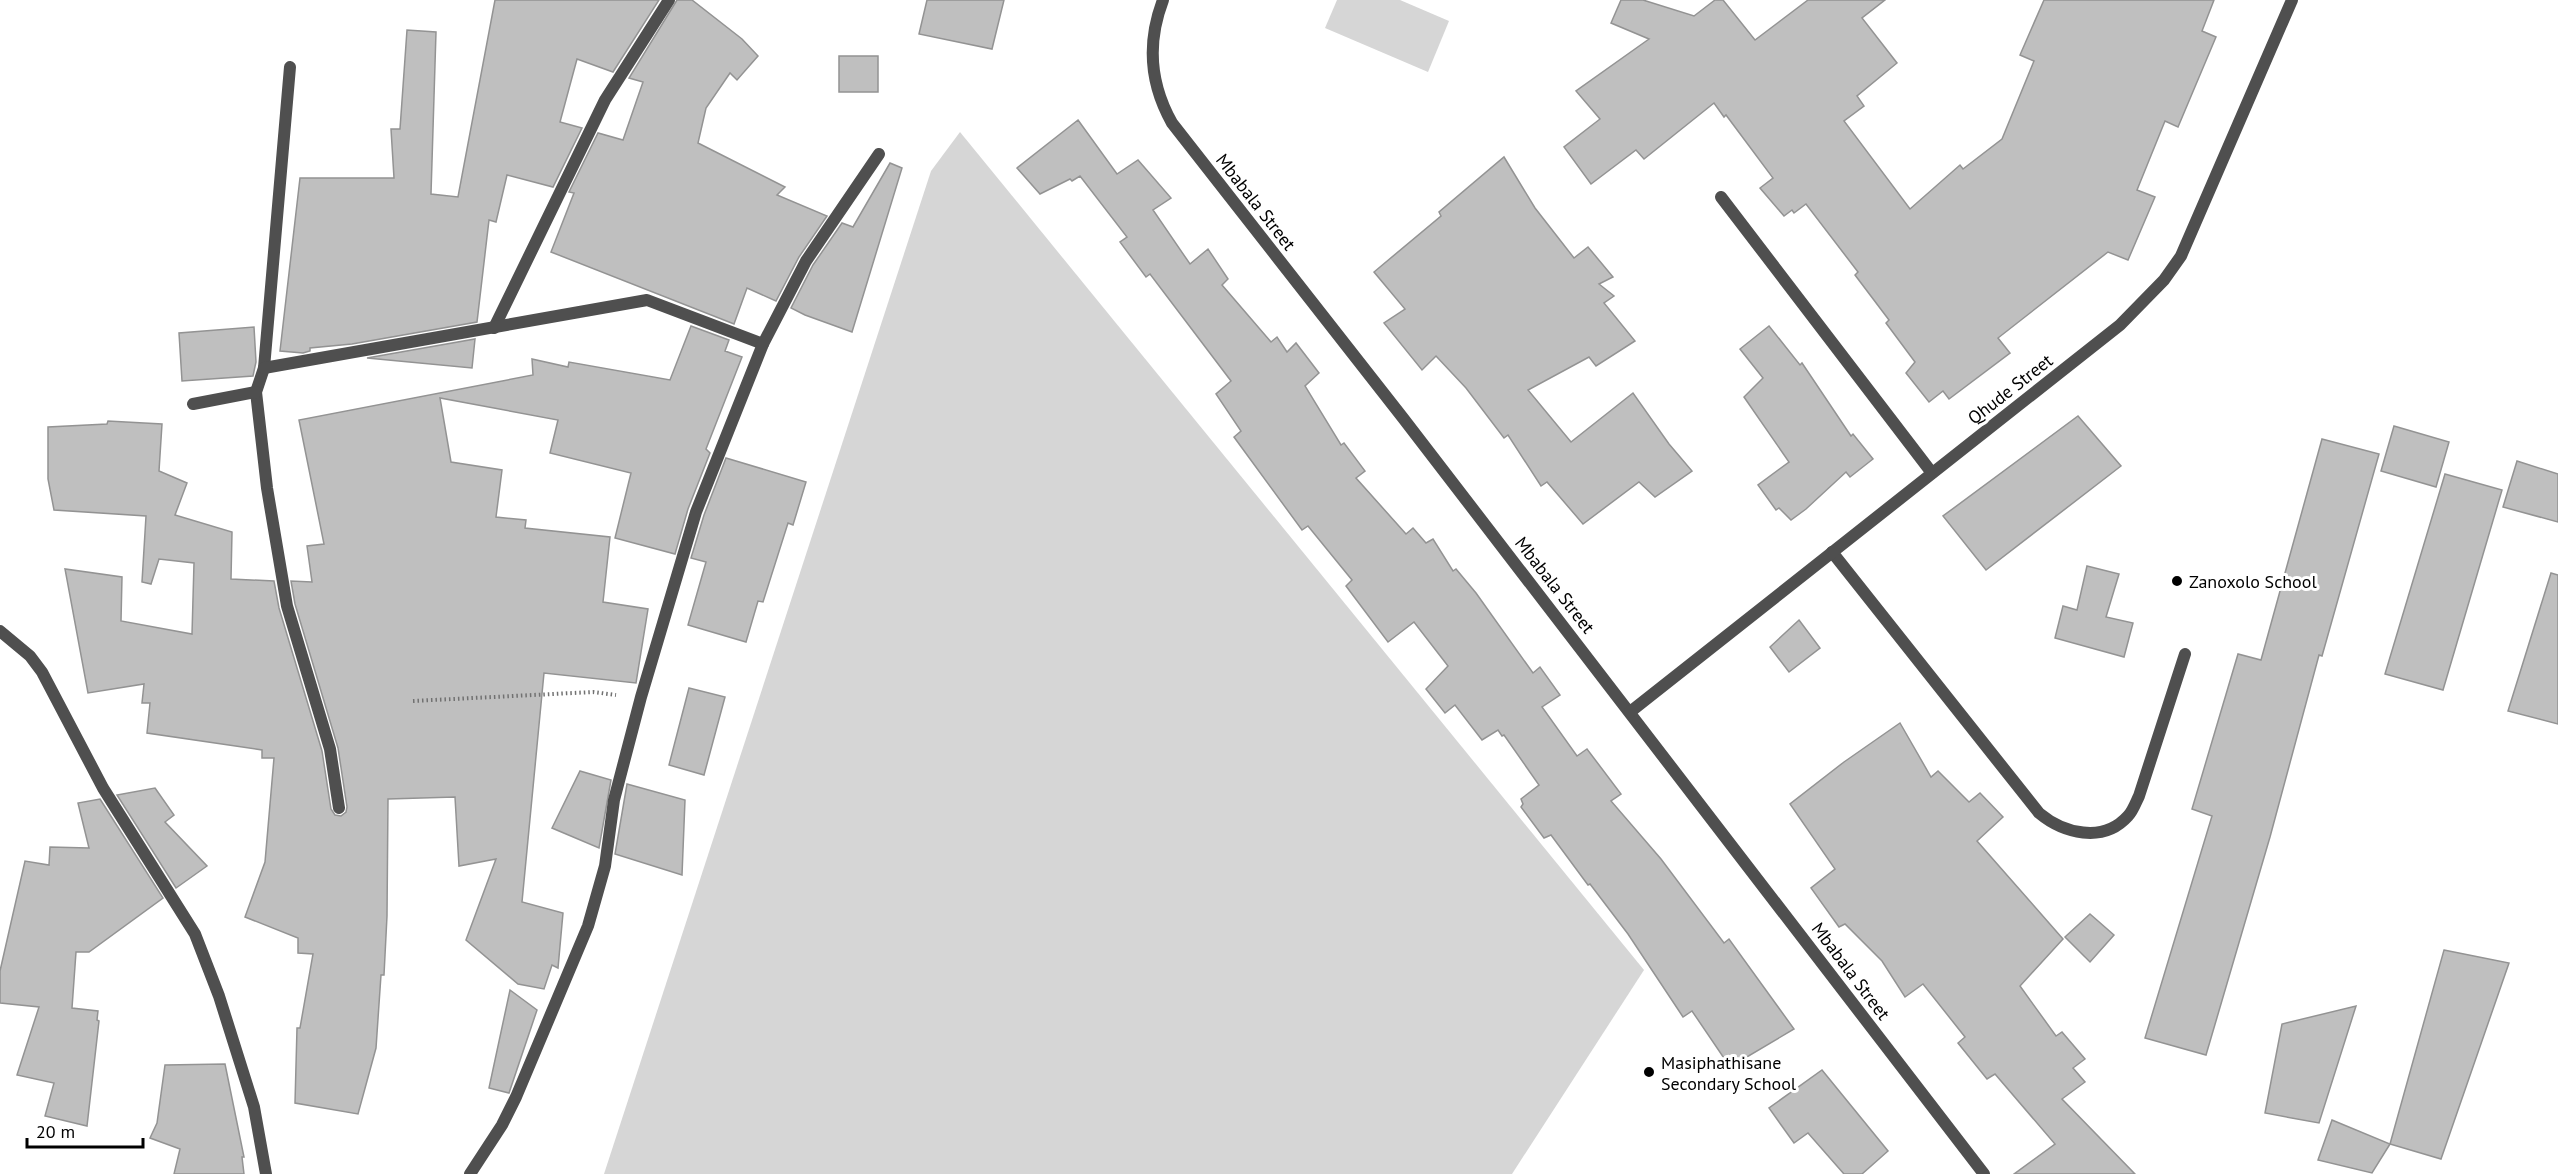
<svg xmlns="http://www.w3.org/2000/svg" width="2558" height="1174" viewBox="0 0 2558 1174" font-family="'PT Sans',sans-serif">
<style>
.green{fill:#d6d6d6}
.building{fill:#bfbfbf;stroke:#939393;stroke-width:1.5}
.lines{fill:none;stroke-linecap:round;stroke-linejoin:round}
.path{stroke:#717171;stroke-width:4;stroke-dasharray:1.5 3;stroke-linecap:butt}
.lane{stroke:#4f4f4f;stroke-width:12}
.street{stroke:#4f4f4f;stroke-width:12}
.poi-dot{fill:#000;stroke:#fff;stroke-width:2}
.labels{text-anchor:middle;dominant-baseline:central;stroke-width:6;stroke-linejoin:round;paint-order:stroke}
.street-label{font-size:18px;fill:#000;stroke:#fff}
.poi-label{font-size:18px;fill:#000;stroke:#fff;text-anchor:start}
</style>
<rect width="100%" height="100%" fill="#fff"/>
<!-- green -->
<g class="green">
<path d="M1337 0H1400L1449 21 1428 72 1325 28Z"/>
<path d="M960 132 1644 970 1512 1174H604L931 171Z"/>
</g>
<!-- building -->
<g class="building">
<path d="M495 0H659L613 72 577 59 560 122 582 128 553 187 507 175 496 222 489 220 477 322 352 344 310 348V351L303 353 280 351 300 178H394L391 129H400L407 30 436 32 431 194 458 197Z"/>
<path d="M677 0H692L742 39 758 56 737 80 730 73 706 108 698 143 785 187 777 195 827 216 799 257 776 301 747 288 734 324 551 252 574 193 569 192 598 133 623 140 643 82 629 78Z"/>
<path d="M927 0H1004L992 49 919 34Z"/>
<path d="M1621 0H1643L1694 16 1715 0H1723L1755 40 1808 0H1885L1862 18 1897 63 1857 96 1864 106 1844 121 1910 209 1960 165 1963 169 2002 139 2034 61 2020 55 2044 0H2214L2202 31 2216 37 2178 127 2165 121 2137 190 2155 197 2128 260 2108 252 1998 338 2010 353 1949 399 1943 391 1929 402 1906 373 1915 362 1886 323 1889 320 1855 275 1858 272 1806 204 1794 213 1792 210 1784 216 1760 188 1773 178 1726 115 1724 117 1714 103 1644 159 1636 150 1591 184 1564 147 1600 119 1576 91 1649 39 1611 23Z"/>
<rect x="839" y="56" width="39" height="36"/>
<path d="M1078 120 1117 174 1138 160 1171 198 1153 210 1190 264 1208 249 1228 279 1222 285 1271 342 1277 337 1287 352 1296 343 1319 373 1305 386 1341 445 1344 443 1365 471 1356 478 1406 534 1413 528 1426 543 1433 539 1453 571 1456 569 1476 593 1533 673 1540 667 1560 695 1542 707 1577 756 1587 749 1621 794 1611 801 1661 859 1724 943 1729 939 1794 1029 1730 1067 1692 1011 1683 1017 1628 934 1590 884 1588 885 1551 835 1544 838 1521 807 1523 804 1521 799 1539 785 1504 735 1502 736 1498 730 1482 740 1455 705 1445 713 1426 689 1448 666 1414 622 1388 642 1346 586 1352 580 1308 526 1302 530 1234 437 1241 431 1216 394 1231 381 1150 274 1146 277 1120 242 1127 237 1080 176 1072 181 1070 179 1040 194 1017 168Z"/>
<path d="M1504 157 1535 208 1574 258 1588 247 1613 277 1599 284 1614 296 1604 303 1635 341 1596 366 1589 357 1528 390 1571 442 1633 393 1669 444 1692 471 1655 497 1639 482 1583 524 1547 482 1541 486 1508 435 1504 438 1466 388 1436 356 1422 370 1384 323 1405 309 1374 272 1441 216 1439 212Z"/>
<path d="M890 163 902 168 852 332 805 315 791 308 813 265 842 223 853 227Z"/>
<path d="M691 326 729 340 725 351 742 357 706 449 710 453 688 509 675 554 615 538 631 473 550 453 558 420 440 398 451 462 502 470 496 517 526 520 525 528 610 537 603 602 648 609 636 683 544 673 522 902 563 913 558 968 552 965 544 989 518 984 466 940 496 859 459 866 455 797 388 799 387 916 384 975H381L376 1048 358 1114 295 1103 297 1028H300L313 954 298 953V938L245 917 265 862 274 758H262V750L147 733 150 703H142L144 684 88 693 65 569 122 577 121 621 192 634 194 563 159 559 151 584 142 582 146 516 54 510 48 479V427L107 424 108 421 162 424 159 471 187 483 175 515 232 532 231 579 274 581 279 608 322 751 331 809 335 815 341 816 346 812 347 807 338 748 295 604 291 581 312 582 307 546 324 544 299 420 533 375 532 359 568 367 569 362 670 380Z"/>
<path d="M1769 326 1800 365 1802 363 1851 436 1853 434 1873 459 1850 477 1846 472 1806 509 1791 520 1779 508 1776 510 1758 485 1789 462 1744 397 1763 378 1740 349Z"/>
<path d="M254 327 256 362 253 376 182 381 179 333Z"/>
<path d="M475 339 472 368 367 358Z"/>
<path d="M2078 416 2121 466 1986 570 1943 516Z"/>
<path d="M2394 426 2449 442 2436 487 2381 471Z"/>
<path d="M2322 439 2379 454 2322 656 2319 655 2270 837 2206 1055 2145 1038 2212 816 2192 809 2238 654 2261 660Z"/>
<path d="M726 458 806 482 793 525 788 523 763 602 758 601 746 642 688 625 706 562 691 558 704 515Z"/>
<path d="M2517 461 2558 474V522L2503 507Z"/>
<path d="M2445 474 2502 490 2443 690 2385 674Z"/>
<path d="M2087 566 2119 574 2106 617 2133 623 2124 657 2055 638 2063 606 2077 610Z"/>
<path d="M2551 573 2558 575V724L2508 711Z"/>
<path d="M1799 620 1820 648 1789 672 1770 647Z"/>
<path d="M689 688 725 697 704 775 669 765Z"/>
<path d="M1900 723 1931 777 1938 771 1969 802 1980 793 2003 817 1977 841 2063 939 2020 986 2056 1036 2062 1032 2085 1059 2073 1068 2085 1082 2062 1099 2135 1174H2014L2055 1144 1995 1074 1987 1079 1958 1043 1965 1037 1923 984 1905 997 1882 961 1845 924 1839 927 1811 888 1835 869 1790 804 1844 762Z"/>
<path d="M580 771 611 780 599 848 552 828Z"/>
<path d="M627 784 685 800 682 875 615 854Z"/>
<path d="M155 788 174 815 165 822 207 866 176 888 117 795Z"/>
<path d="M100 799 163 898 89 952H76L72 1008 98 1011 97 1020 99 1021 87 1126 45 1116 54 1083 17 1075 39 1007 0 1003V971L25 861 49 865 50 847 89 848 78 803Z"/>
<path d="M2090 914 2114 935 2090 962 2065 937Z"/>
<path d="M2444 950 2509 963 2441 1159 2390 1144Z"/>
<path d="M510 990 537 1010 509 1093 489 1088Z"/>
<path d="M2356 1006 2319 1123 2265 1113 2282 1024Z"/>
<path d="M225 1064 244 1157H242L244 1174H174L180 1149 150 1138 157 1123 165 1065Z"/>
<path d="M1822 1070 1888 1151 1862 1174H1844L1808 1133 1794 1143 1769 1108Z"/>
<path d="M2332 1120 2390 1144 2372 1173 2318 1160Z"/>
</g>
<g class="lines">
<!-- path -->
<path class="path" d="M413 701 593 692 616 695"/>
<!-- lane -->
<g class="lane">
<path d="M1721 197 1932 473"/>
<path d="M1832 552 2039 813C2063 833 2103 844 2128 816 2133 811 2136 802 2139 796L2185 654"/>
</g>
<!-- street -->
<g class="street">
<path d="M1163 0C1147 42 1150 84 1172 123L1403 418 1984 1174"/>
<path d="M290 67 264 368 256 392 267 488 287 606 330 749 339 808"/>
<path d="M494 328 605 100 669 0"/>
<path d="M264 368 647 300 763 344"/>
<path d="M193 404 256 392"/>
<path d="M0 631 30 656 42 672 103 788 195 934 219 996 254 1107 266 1174"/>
<path d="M1630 712 2120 325 2164 280 2181 256 2292 0"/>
<path d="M470 1174 502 1125 516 1097 588 926 605 866 614 800 641 697 696 512 763 344 806 261 879 154"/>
</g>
</g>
<!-- markers -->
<g class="poi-dot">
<circle cx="2177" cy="581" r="6"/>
<circle cx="1649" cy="1072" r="6"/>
</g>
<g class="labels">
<!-- street labels -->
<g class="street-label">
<text transform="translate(1256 202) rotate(52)">Mbabala Street</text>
<text transform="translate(2010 389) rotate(-38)">Qhude Street</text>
<text transform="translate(1555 585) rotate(52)">Mbabala Street</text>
<text transform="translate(1851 971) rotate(53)">Mbabala Street</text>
</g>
<!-- poi labels -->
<g class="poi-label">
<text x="2189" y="581">Zanoxolo School</text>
<text x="1661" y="1062">Masiphathisane<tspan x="1661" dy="21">Secondary School</tspan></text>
</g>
</g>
<!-- scale -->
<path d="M27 1138v9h116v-9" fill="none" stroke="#000000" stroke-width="3"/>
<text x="36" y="1138" font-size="18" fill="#000000" stroke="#ffffff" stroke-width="4.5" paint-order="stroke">20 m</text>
</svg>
